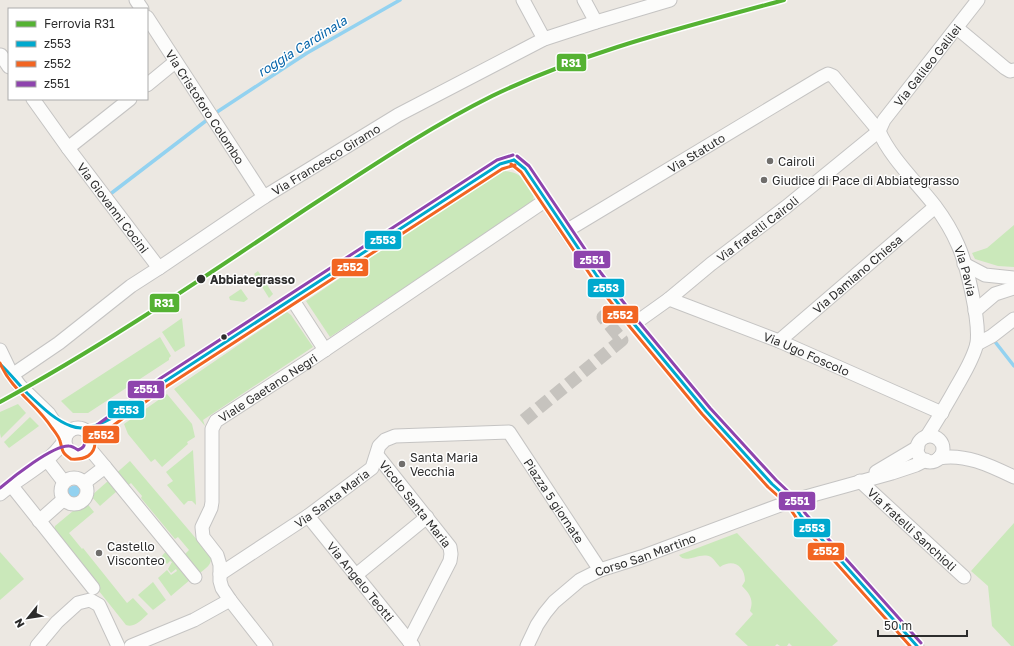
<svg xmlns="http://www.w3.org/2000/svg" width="1014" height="646" viewBox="0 0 1014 646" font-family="'Golos Text',sans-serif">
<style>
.green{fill:#cae8ba}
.water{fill:#93d2f0}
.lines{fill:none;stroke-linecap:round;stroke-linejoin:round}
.stream{stroke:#93d2f0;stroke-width:3.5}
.minor-tunnel{stroke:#c6c3be;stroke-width:13;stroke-dasharray:13 6;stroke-linecap:butt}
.minor-casing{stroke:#c5c4c3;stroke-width:15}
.minor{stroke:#fcfcfb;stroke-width:13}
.bus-1-casing{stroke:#fff;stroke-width:6}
.bus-2-casing{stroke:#fff;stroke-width:6}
.bus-3-casing{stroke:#fff;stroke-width:6}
.bus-1{stroke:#00a9ce;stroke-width:3}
.bus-2{stroke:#f26522;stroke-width:3}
.bus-3{stroke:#8e44ad;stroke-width:3}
.rail-1-casing{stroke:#fff;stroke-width:7}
.rail-1{stroke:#55b233;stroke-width:4}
.poi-dot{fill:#706e6c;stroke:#fff;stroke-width:1.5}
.stop-dot{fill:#2d2d2d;stroke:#fff;stroke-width:1.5}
.labels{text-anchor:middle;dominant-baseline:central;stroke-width:3;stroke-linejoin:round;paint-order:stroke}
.street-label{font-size:12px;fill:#2d2d2d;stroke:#fff}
.poi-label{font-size:12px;fill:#2d2d2d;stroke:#fff;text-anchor:start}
.stop-label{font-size:12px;font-weight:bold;fill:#2d2d2d;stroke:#fff;text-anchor:start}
.water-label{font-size:13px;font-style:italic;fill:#0564a9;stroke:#fff}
.line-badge{stroke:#fff;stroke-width:1.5}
.badge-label{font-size:11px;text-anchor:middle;font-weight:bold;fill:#fff}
</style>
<rect width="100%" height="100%" fill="#ece8e2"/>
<!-- green -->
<g class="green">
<path d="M503 171C522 172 525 180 534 195L533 201 527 206 330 337 306 301 496 173Z"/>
<path d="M1014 225V267L998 266 975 259 972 253 987 248Z"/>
<path d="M258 271 273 294 269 298 254 274Z"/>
<path d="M241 289 248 299 244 302 230 300 229 297Z"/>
<path d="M287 312 291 315 313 347 203 420 205 426 174 389Z"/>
<path d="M182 318 185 346 175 352 162 332Z"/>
<path d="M160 337 171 356 169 358V360L88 413H73L61 401Z"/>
<path d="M167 394 192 424 195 437 187 442 188 444 162 467 155 459 151 462 128 434 124 424Z"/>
<path d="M18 404 26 413 1 438 0 433V412Z"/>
<path d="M30 417 39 426 9 448 4 442Z"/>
<path d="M193 450 196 505 192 501H188L184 505 167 485 173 481 166 472Z"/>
<path d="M130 461 210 555C214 565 204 569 198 575L182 557 189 550 178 537 175 539 141 498 142 496 131 483 124 489 113 476Z"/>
<path d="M108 481 117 491 100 506 91 496Z"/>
<path d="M85 501 94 512 69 533 82 549 83 548 127 603 133 598 148 614C141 620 135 628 126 625L95 586 54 529 55 526Z"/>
<path d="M1014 523V646H1011L992 626 988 586 971 571Z"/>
<path d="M737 533 838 641 832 646H792L789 643 787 646H780L777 644 775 646H748L735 634 753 614 750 611C754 600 750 594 742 586L745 581C745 566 733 558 720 567 717 564 714 559 711 557 700 551 686 565 679 555Z"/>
<path d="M167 550 191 579 171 596 158 578 167 570 171 575 177 571 176 569 171 573 168 569 172 562 170 561 167 564 163 560 162 556Z"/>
<path d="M0 552 24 579 0 600Z"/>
<path d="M153 582 166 600 153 610 138 595Z"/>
</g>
<!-- water -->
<path class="water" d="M76 485 80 488C81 495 77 499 70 500L65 495 67 489 72 486Z"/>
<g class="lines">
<!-- stream -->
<g class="stream">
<path d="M217 112 307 53 400 0"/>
<path d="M109 195 207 120"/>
<path d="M996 343 1014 366"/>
</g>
<!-- minor-tunnel -->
<path class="minor-tunnel" d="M524 420 622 340 603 317 620 304"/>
<defs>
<g id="minor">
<path d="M136 0 142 9"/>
<path d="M523 0 544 39"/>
<path d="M584 0 596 22"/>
<path id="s1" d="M147 17 264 197"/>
<path d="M957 28 1005 68 1010 71 1014 70"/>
<path d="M1 55 9 67"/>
<path d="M147 85 175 62"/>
<path d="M33 99 68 148"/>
<path id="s2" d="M130 99 68 148 159 268"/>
<path id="s3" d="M566 231 822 77 828 74 833 76 879 131C889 156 918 184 935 206 944 218 952 231 958 245 967 265 980 321 977 343 974 357 965 372 958 384 948 402 938 419 927 436"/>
<path d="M964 264 985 275 1014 278"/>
<path d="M292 299 325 350"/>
<path id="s4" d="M669 299 779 341 942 413"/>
<path d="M975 311 995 294 1014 288"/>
<path id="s5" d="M634 324 669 299 711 264 786 207 879 131 884 120 978 0"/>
<path id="s6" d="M779 341 935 207"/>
<path d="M977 344 992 336 1014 319"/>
<path d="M0 350 12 375 20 386 49 414 65 439"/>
<path id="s7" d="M12 375 59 343 131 286 159 268 264 197 398 115 544 39 596 22 670 0"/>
<circle cx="78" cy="441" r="13"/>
<circle cx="930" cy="449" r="13"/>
<path d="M90 438 115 417 164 382 500 164 514 160 525 169 566 231 597 276 634 324 706 411 772 484 791 501 801 516 917 646"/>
<path d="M89 448 105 467"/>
<path id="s8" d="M377 455 450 547 451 554 450 561 409 641"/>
<path d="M939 458C965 453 991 466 1014 477"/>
<path d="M47 460 64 482"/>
<path d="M876 472 918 447"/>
<circle cx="74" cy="491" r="13"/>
<path id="s9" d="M860 481 964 577"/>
<path d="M84 483 105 467 195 577"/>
<path d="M11 485 93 588"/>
<path d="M0 494C21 476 49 464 64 441"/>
<path id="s10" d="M308 516 413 646"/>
<path d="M39 521 64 499"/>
<path id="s11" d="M220 574 308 516 372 468 379 446 385 440 395 436 509 432 600 570"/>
<path d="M356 575 427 517"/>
<path d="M37 646 57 622 78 603 90 600 99 605 118 646"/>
<path d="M131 646 194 620 230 600"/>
<path id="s12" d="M266 646 230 600 222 588 220 581V565L217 555 203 537 202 527 211 508 212 502V429L216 421 313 358 546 200"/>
<path id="s13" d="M527 646 537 625 545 613 554 602 580 580 600 570 641 557 791 501 892 473 916 465 926 460"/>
</g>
</defs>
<!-- minor casing -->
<use href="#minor" class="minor-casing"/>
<!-- minor -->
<use href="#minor" class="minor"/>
<defs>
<g id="bus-1">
<path d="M514 160 525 169 597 276 634 324 706 411 772 484 791 501 801 516 917 646"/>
<path d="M0 364C10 373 18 384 27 393 40 405 54 420 71 426 97 437 144 397 164 382L500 164 514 160"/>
</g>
<g id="bus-2">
<path d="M511 164 521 172 593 279 630 327 702 414 768 487 787 504 797 519 910 646"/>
<path d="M0 363C12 391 36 403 52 428 55 432 59 437 60 441 63 451 61 452 71 459 84 460 96 456 95 440L103 433 167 386 502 169 515 165"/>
</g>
<g id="bus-3">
<path d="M517 156 529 166 601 273 638 321 710 408 776 480 795 498 805 513 921 643"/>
<path d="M0 488C13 477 53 445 69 446 72 446 75 448 78 450 87 447 84 442 86 435L97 425 161 378 497 160 513 155"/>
</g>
</defs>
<!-- bus-1 casing -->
<use href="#bus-1" class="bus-1-casing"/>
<!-- bus-2 casing -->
<use href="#bus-2" class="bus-2-casing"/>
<!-- bus-3 casing -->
<use href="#bus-3" class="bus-3-casing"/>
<!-- bus-1 -->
<use href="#bus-1" class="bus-1"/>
<!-- bus-2 -->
<use href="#bus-2" class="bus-2"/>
<!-- bus-3 -->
<use href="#bus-3" class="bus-3"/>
<defs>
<path id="rail-1" d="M0 402C107 344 207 275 309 207 369 168 428 128 492 96 585 51 685 27 784 0"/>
</defs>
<!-- rail-1 casing -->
<use href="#rail-1" class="rail-1-casing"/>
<!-- rail-1 -->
<use href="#rail-1" class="rail-1"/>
</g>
<!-- markers -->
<g class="poi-dot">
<circle cx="770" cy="161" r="4"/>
<circle cx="764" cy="180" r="4"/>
<circle cx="402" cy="464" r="4"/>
<circle cx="99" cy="553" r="4"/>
</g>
<g class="stop-dot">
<circle cx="201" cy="279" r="5"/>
<circle cx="224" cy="337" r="3.5"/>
</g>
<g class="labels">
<!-- street labels -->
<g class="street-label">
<text stroke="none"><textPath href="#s5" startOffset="394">Via Galileo Galilei</textPath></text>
<text stroke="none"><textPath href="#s1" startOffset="107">Via Cristoforo Colombo</textPath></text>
<text stroke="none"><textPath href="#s3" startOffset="152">Via Statuto</textPath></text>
<text stroke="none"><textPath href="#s7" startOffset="381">Via Francesco Giramo</textPath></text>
<text stroke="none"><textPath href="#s2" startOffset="154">Via Giovanni Cocini</textPath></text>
<text stroke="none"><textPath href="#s5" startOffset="156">Via fratelli Cairoli</textPath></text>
<text stroke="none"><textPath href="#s3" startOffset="549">Via Pavia</textPath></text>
<text stroke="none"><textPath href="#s6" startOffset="103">Via Damiano Chiesa</textPath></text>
<text stroke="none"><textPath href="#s4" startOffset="148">Via Ugo Foscolo</textPath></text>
<text stroke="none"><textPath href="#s12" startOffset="310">Viale Gaetano Negri</textPath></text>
<text stroke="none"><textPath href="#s11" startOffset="135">Via Santa Maria</textPath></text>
<text stroke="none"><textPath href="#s11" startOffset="424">Piazza 5 giornate</textPath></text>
<text stroke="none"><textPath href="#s8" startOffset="62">Vicolo Santa Maria</textPath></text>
<text stroke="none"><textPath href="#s9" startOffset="71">Via fratelli Sanchioli</textPath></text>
<text stroke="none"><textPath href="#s13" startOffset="156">Corso San Martino</textPath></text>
<text stroke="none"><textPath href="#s10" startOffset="84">Via Angelo Teotti</textPath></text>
</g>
<!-- poi labels -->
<g class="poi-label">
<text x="778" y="161">Cairoli</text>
<text x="772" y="180">Giudice di Pace di Abbiategrasso</text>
<text x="410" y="457">Santa Maria<tspan x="410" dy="14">Vecchia</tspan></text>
<text x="107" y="546">Castello<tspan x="107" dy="14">Visconteo</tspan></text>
</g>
<!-- stop labels -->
<g class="stop-label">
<text x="210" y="279">Abbiategrasso</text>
</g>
<!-- water labels -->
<g class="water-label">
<text transform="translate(302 46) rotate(-32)">roggia Cardinala</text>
</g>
</g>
<g class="line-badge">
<rect x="556" y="53" width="31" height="19" rx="4" fill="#55b233"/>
<rect x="364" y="230" width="38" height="20" rx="4" fill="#00a9ce"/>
<rect x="573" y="250" width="38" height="19" rx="4" fill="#8e44ad"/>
<rect x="331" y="258" width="38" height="19" rx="4" fill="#f26522"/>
<rect x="587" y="278" width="38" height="20" rx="4" fill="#00a9ce"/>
<rect x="149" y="293" width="31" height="20" rx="4" fill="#55b233"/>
<rect x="602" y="305" width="37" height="19" rx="4" fill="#f26522"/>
<rect x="127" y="380" width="38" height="19" rx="4" fill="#8e44ad"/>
<rect x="107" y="400" width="38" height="19" rx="4" fill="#00a9ce"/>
<rect x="82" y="425" width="38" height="19" rx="4" fill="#f26522"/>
<rect x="778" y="491" width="38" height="20" rx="4" fill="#8e44ad"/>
<rect x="793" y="518" width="38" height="20" rx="4" fill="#00a9ce"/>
<rect x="807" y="542" width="38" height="19" rx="4" fill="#f26522"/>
</g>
<g class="badge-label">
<text x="571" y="67">R31</text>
<text x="383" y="244">z553</text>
<text x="592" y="264">z551</text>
<text x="350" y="271">z552</text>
<text x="606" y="292">z553</text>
<text x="164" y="307">R31</text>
<text x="620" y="319">z552</text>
<text x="146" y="393">z551</text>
<text x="126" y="414">z553</text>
<text x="101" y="439">z552</text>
<text x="797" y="505">z551</text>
<text x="812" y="532">z553</text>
<text x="826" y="555">z552</text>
</g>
<!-- legend -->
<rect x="8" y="8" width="140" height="92" fill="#ffffff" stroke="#ababab"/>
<rect x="16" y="21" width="20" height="6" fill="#55b233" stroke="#ababab"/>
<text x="44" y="28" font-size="12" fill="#2d2d2d">Ferrovia R31</text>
<rect x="16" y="41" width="20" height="6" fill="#00a9ce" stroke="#ababab"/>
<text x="44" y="48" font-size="12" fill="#2d2d2d">z553</text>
<rect x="16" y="61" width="20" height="6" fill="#f26522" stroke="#ababab"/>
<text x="44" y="68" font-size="12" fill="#2d2d2d">z552</text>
<rect x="16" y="81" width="20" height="6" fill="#8e44ad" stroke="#ababab"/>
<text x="44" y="88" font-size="12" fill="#2d2d2d">z551</text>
<!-- north arrow -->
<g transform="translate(28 618) rotate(240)" stroke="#ffffff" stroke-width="3" paint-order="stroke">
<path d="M0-3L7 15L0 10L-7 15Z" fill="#2d2d2d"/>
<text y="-6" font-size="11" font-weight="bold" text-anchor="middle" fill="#2d2d2d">N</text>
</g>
<!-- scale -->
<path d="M878 630v6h89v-6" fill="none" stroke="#2d2d2d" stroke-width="2"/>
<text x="884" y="630" font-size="12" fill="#2d2d2d" stroke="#ffffff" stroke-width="3" paint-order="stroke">50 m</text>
</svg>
